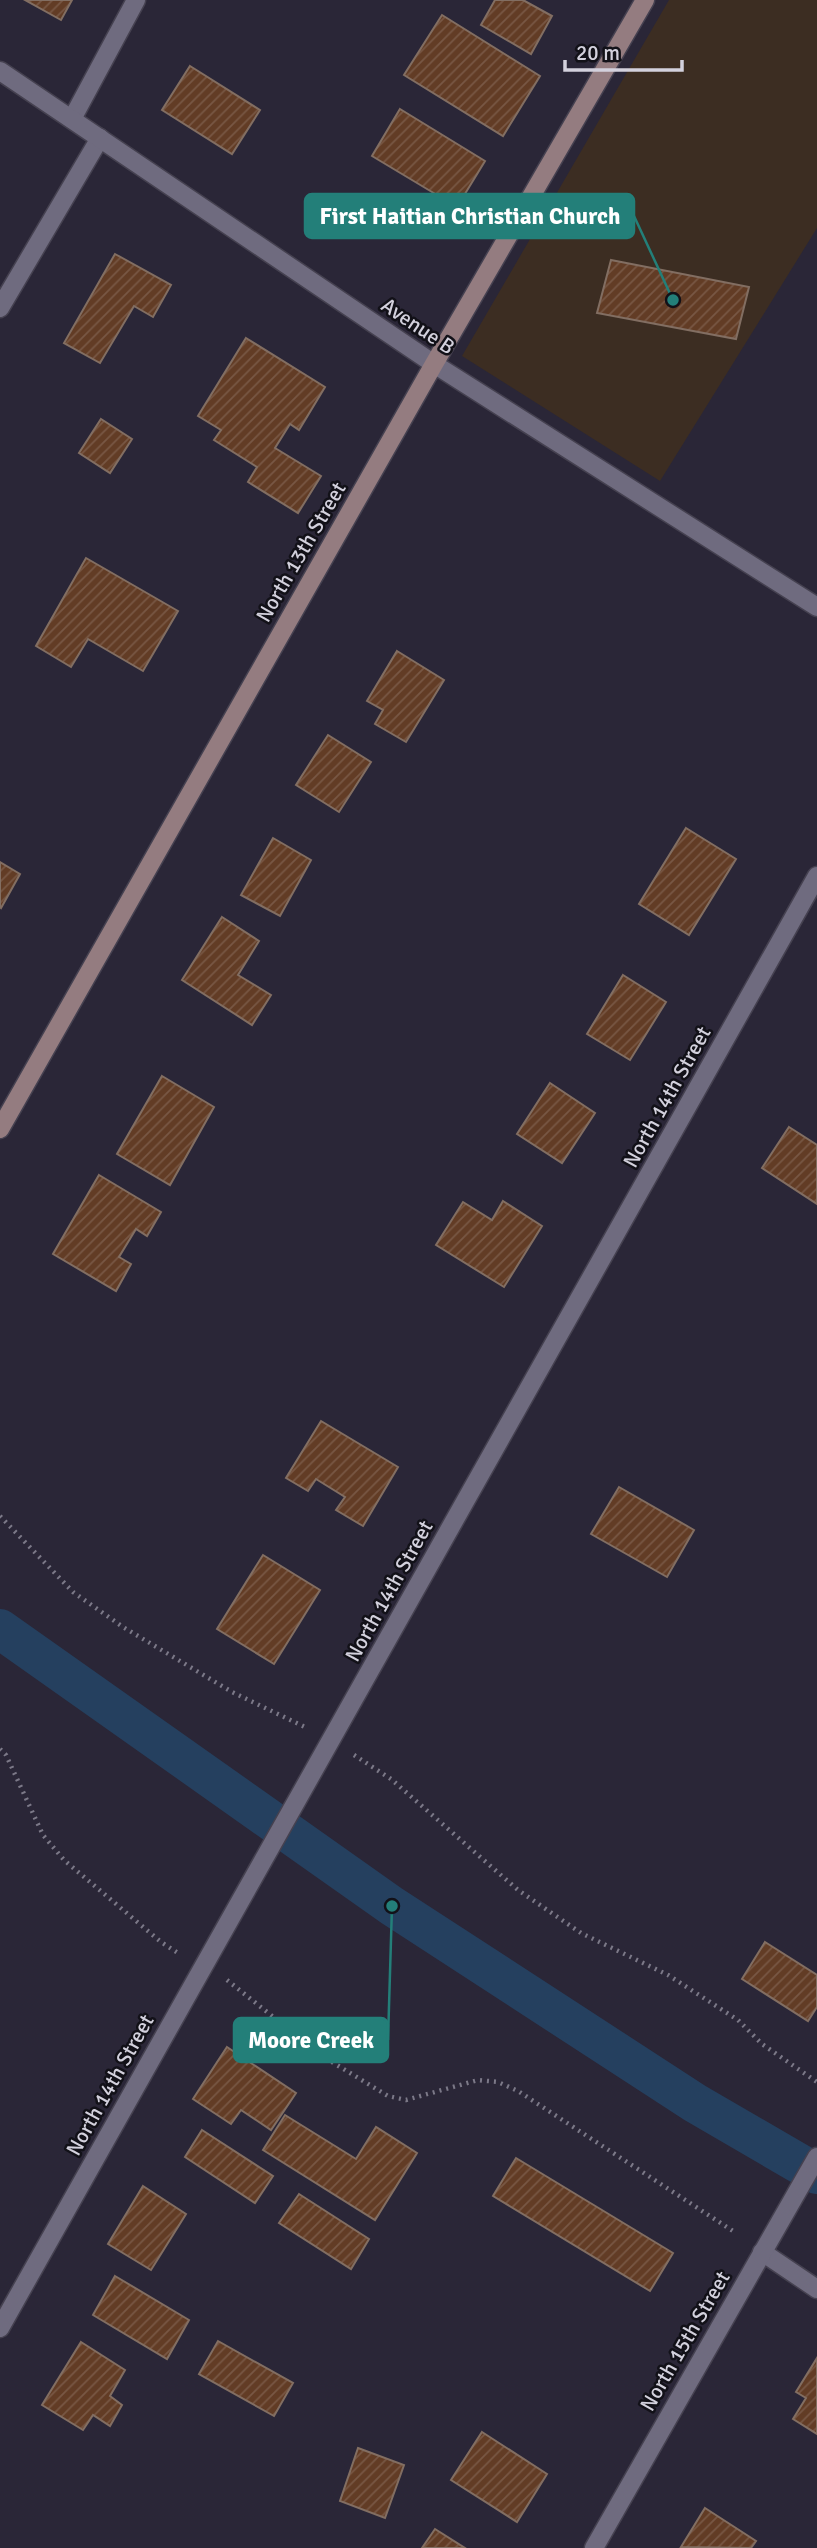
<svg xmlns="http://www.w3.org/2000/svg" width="817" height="2548" viewBox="0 0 817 2548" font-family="Signika,sans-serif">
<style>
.commercial{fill:#3c2d22}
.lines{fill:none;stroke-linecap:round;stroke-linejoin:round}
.canal{stroke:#25405f;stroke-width:40}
.building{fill:url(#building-hatch);stroke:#826e62;stroke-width:2}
.lane-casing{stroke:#454150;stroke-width:21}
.street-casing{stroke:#454150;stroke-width:21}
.secondary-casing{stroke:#454150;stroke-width:21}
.path{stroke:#7c7988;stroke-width:4.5;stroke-dasharray:2 5;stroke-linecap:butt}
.lane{stroke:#6f6b7f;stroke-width:18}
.street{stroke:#6f6b7f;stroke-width:18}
.secondary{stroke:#947c80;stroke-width:18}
.labels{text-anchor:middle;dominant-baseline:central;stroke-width:5;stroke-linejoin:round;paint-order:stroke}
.street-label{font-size:21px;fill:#d3d1dd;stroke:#121118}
.leader{fill:none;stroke:#237f79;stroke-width:2.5}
.callout-dot{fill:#237f79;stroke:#121118;stroke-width:2.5}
.callout{fill:#237f79;stroke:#237f79;stroke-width:2.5}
.callout-label{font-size:23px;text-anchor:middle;font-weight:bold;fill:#fff}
</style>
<defs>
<pattern id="building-hatch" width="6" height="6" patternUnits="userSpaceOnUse" patternTransform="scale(1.75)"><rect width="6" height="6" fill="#623c25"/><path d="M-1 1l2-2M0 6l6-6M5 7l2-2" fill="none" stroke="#785744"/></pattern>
</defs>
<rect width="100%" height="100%" fill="#2a2637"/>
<!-- commercial -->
<path class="commercial" d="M669 0H817V228L660 481 462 356Z"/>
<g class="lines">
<!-- canal -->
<path class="canal" d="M0 1629 392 1906 695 2103 817 2174"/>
</g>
<!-- building -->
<g class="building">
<path d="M25 0H72L61 20Z"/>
<path d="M495 0H523L552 16 531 54 481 25Z"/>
<path d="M442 15 540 76 503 136 404 75Z"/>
<path d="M190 66 260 110 232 154 162 110Z"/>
<path d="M400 109 485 161 457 207 372 156Z"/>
<path d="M115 254 171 285 153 317 134 306 100 363 64 343Z"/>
<path d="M611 260 749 287 736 339 597 313Z"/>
<path d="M246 338 325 387 299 430 290 424 275 448 321 476 298 513 248 482 257 467 214 440 221 430 198 416Z"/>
<path d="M101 419 132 439 110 473 79 453Z"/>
<path d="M86 558 178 611 143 671 88 639 71 667 36 646Z"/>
<path d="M397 651 444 680 406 742 375 724 383 710 367 701Z"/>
<path d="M328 735 371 762 339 812 296 785Z"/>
<path d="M686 828 736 859 689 935 639 904Z"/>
<path d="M273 838 311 860 280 916 241 895Z"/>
<path d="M0 862 20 874 1 908 0 907Z"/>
<path d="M222 917 259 941 238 975 271 995 252 1025 182 980Z"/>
<path d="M623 975 666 1002 630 1060 587 1034Z"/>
<path d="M162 1076 214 1107 170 1185 117 1154Z"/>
<path d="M550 1083 595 1113 562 1163 517 1134Z"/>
<path d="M789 1127 817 1145V1204L762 1168Z"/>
<path d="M99 1175 161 1212 147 1236 136 1229 119 1257 131 1264 116 1291 53 1254Z"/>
<path d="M503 1201 542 1226 504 1287 436 1245 463 1202 492 1220Z"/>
<path d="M321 1421 398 1467 363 1526 336 1510 345 1497 316 1479 308 1491 286 1478Z"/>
<path d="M619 1487 694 1530 667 1577 591 1534Z"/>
<path d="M263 1555 320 1590 274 1664 217 1629Z"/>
<path d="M765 1942 817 1975V2007L808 2021 742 1979Z"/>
<path d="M227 2047 296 2093 271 2130 241 2110 231 2124 193 2099Z"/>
<path d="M285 2115 356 2159 376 2127 417 2153 375 2220 263 2150Z"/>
<path d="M202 2130 273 2176 255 2203 185 2157Z"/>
<path d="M516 2158 673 2253 650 2291 493 2196Z"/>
<path d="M143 2186 186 2214 151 2270 108 2244Z"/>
<path d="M299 2194 369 2239 351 2269 279 2223Z"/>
<path d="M115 2276 189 2320 167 2359 93 2315Z"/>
<path d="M218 2341 293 2383 274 2416 199 2374Z"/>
<path d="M81 2342 125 2370 110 2396 122 2405 110 2426 93 2415 83 2430 42 2405Z"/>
<path d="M817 2358V2434L793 2419 806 2398 796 2392Z"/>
<path d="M482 2432 547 2474 517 2522 451 2480Z"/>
<path d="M358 2448 404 2465 385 2518 340 2501Z"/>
<path d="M705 2508 756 2541 751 2548 681 2547Z"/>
<path d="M435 2529 465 2548H422Z"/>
</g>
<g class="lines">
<defs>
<g id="lane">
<path d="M72 119 136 0"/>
<path d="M0 308 100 138"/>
</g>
<g id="street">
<path d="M0 71 434 364 817 607"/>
<path d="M762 2252 817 2289"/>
<path d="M0 2328 817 876"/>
<path d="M594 2548 817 2157"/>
</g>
<path id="secondary" d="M0 1129 434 364 645 0"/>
</defs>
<!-- lane casing -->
<use href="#lane" class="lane-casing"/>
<!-- street casing -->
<use href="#street" class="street-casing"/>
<!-- secondary casing -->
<use href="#secondary" class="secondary-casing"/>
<!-- path -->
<g class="path">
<path d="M0 1516 73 1592 123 1627 232 1692 307 1728"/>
<path d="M0 1749 6 1755 43 1835 64 1860 161 1942 178 1953"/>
<path d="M354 1755 391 1779 518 1890 581 1933 668 1975 738 2020 762 2044 817 2082"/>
<path d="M227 1980 322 2056 388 2096 406 2100 478 2080 498 2082 518 2091 736 2233"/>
</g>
<!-- lane -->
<use href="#lane" class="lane"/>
<!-- street -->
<use href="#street" class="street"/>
<!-- secondary -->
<use href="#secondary" class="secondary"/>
</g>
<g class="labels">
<!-- street labels -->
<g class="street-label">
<text transform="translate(418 326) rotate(34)">Avenue B</text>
<text transform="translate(301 552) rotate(-60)">North 13th Street</text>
<text transform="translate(667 1097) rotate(-61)">North 14th Street</text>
<text transform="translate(389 1591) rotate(-61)">North 14th Street</text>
<text transform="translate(110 2085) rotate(-61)">North 14th Street</text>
<text transform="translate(685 2341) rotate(-60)">North 15th Street</text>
</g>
</g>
<!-- callouts -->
<path class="leader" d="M673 300L634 216M392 1906L388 2040"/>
<g class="callout-dot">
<circle cx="673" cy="300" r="7"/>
<circle cx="392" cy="1906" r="7"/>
</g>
<g class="callout">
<rect x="305" y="194" width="329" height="44" rx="7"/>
<rect x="234" y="2018" width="154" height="44" rx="7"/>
</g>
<g class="callout-label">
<text x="470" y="224">First Haitian Christian Church</text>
<text x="311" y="2048">Moore Creek</text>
</g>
<!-- scale -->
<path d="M565 60v10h117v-10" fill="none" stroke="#d3d1dd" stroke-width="3.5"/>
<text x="576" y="60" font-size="21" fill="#d3d1dd" stroke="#121118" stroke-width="5" paint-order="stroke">20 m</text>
</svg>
